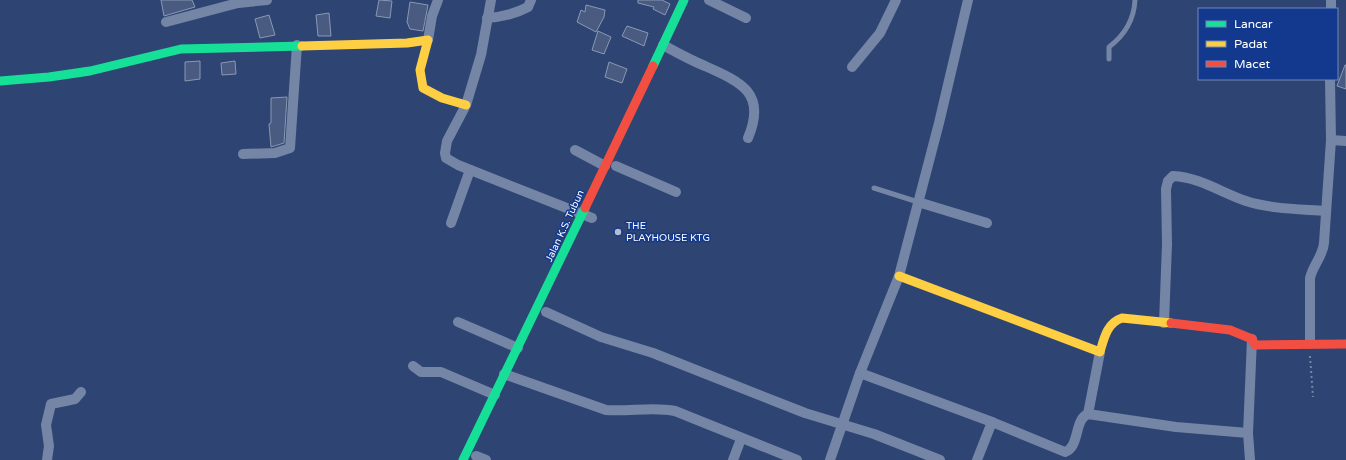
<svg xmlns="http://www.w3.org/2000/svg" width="1346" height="460" viewBox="0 0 1346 460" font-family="'Varela Round',sans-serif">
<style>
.building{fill:#495b80;stroke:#8a98b4}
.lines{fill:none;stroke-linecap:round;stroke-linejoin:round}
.path{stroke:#7585a6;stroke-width:2;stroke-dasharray:2 3;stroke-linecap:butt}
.lane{stroke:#7585a6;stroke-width:5}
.street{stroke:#7585a6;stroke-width:10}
.fast{stroke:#16e098;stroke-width:9}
.slow{stroke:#ffcf43;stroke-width:9}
.jam{stroke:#f24e42;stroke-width:9}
.poi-dot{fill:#b6bece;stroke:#12398e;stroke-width:1.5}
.labels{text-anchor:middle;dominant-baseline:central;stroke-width:3;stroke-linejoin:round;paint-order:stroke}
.street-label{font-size:10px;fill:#fff;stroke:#12398e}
.poi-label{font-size:10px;fill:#fff;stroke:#12398e;text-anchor:start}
</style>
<rect width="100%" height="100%" fill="#2e4472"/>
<!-- building -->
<g class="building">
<path d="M161 0H192L195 7 164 16Z"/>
<path d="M379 0 392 1 390 18 376 16Z"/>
<path d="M638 0H662L670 4 665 15 653 9 654 7 638 3Z"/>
<path d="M410 2 428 5 423 31 410 29 407 22Z"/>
<path d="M586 5 605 10 604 17 596 32 577 22 581 10 585 12Z"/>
<path d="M329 13 331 36H318L316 15Z"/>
<path d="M269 15 275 35 260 38 255 19Z"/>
<path d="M627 26 648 33 644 46 622 36Z"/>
<path d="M598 31 611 37 604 54 592 50Z"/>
<path d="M200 61V79L185 81V62Z"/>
<path d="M235 61 236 74 222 75 221 63Z"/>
<path d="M609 62 627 69 622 83 605 77Z"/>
<path d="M1345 65H1346V89L1337 86Z"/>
<path d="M287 97 284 143 271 147 269 124 271 123V98Z"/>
</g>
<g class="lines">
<!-- path -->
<path class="path" d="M1310 356 1313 397"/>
<!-- lane -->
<g class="lane">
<path d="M1109 59V47C1125 35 1134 20 1135 0"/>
<path d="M874 188 918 202"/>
</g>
<!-- street -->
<g class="street">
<path d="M237 0 238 3 267 0"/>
<path d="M491 0 481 55 466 105 447 141 445 153 446 158 458 165 592 218"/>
<path d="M709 0 746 18"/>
<path d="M1331 9V0"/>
<path d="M487 18C502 17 515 14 528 7L531 0"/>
<path d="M166 22 238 3"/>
<path d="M428 40 432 16 438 0"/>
<path d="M663 45C676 52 690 60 705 66 741 82 767 93 748 138"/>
<path d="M852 67 880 33 896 0"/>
<path d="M1331 140 1346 141"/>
<path d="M575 150 605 166"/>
<path d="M243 154 275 153 290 148 297 45"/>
<path d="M616 166 676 192"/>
<path d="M918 202 987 223"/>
<path d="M451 223 470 170"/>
<path d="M546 312 601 337 653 353 805 413 874 434 940 460"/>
<path d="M458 322 518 348"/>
<path d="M1164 323 1167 244 1166 189 1168 181 1173 176C1199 177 1222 193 1246 201 1270 209 1300 209 1326 211"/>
<path d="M1310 344V278C1313 265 1323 256 1324 243L1331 140 1330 79"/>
<path d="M413 366 421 372H441L495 395"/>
<path d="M860 373 992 422 1065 452C1080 447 1074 419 1088 414L1176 427 1248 433"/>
<path d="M504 374 606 410C629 412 653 406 675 411L797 460"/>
<path d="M1088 414 1100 352"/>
<path d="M476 456 486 460"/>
<path d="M47 460 49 446 46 425 51 404 75 399 81 392"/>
<path d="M733 460 741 439"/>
<path d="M830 460 860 373 899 276 939 123 968 0"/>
<path d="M977 460 992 422"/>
<path d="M1250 460 1248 433 1252 339"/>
</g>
<!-- fast -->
<g class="fast">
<path d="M653 66 684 0"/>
<path d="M0 81 49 77 90 71 181 49 302 46"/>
<path d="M463 460 585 208"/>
</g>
<!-- slow -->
<g class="slow">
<path d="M302 46 407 43 428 40 420 70 423 88 442 98 466 105"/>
<path d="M899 276 1100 352C1104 338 1107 323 1122 318L1171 323"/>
</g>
<!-- jam -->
<g class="jam">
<path d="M585 208 653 66"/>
<path d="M1171 323 1230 330 1252 339 1255 345 1346 344"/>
</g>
</g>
<!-- markers -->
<circle class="poi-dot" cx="618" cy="232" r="4"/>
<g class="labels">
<!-- street labels -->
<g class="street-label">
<text transform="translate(565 226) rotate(-65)">Jalan K.S. Tubun</text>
</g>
<!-- poi labels -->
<g class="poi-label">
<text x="626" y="226">THE<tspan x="626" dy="12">PLAYHOUSE KTG</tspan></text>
</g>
</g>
<!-- legend -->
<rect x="1198" y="8" width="140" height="72" fill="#12398e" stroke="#7188bb"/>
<rect x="1206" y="21" width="20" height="6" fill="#16e098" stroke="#7188bb"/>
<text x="1234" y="28" font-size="12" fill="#ffffff">Lancar</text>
<rect x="1206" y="41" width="20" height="6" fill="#ffcf43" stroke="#7188bb"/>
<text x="1234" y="48" font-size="12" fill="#ffffff">Padat</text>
<rect x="1206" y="61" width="20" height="6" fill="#f24e42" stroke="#7188bb"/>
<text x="1234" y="68" font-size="12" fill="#ffffff">Macet</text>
</svg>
